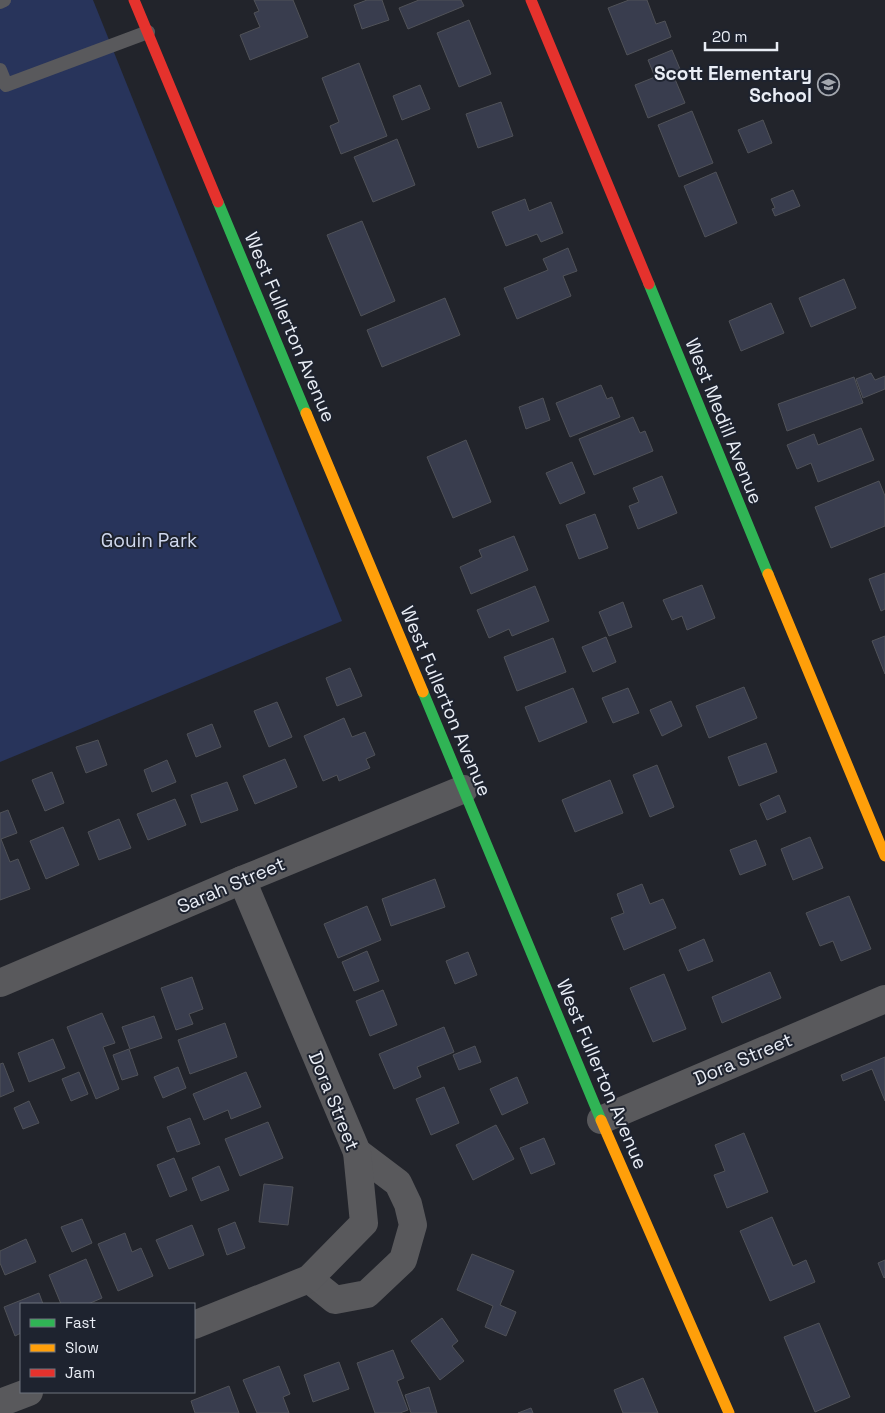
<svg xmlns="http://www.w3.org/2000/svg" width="885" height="1413" viewBox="0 0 885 1413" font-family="'Space Grotesk',sans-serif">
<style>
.green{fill:#28345b}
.building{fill:#393d4e;stroke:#505258}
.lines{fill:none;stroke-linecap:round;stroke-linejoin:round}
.lane{stroke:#59595c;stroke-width:14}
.street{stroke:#59595c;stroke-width:28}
.fast{stroke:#30b455;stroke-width:11}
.slow{stroke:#ff9f0a;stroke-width:11}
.jam{stroke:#e5322d;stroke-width:11}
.labels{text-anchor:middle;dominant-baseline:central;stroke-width:4;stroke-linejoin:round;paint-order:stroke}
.poi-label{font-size:19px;font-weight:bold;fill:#e9edf5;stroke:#1e232f;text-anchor:end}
.street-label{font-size:19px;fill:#e9edf5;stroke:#1e232f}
.park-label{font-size:19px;fill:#d0d8ee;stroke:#1e232f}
</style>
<rect width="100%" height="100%" fill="#22242b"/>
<!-- green -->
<path class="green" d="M0 0H93L342 621 0 762Z"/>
<!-- building -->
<g class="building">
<path d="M254 0H293L308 37 250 60 240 35 260 27 254 13 259 11Z"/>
<path d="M367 0H382L389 20 362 29 354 5Z"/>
<path d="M419 0H461L464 6 408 29 399 8Z"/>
<path d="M629 0H647L656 24 665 21 671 37 627 55 608 8Z"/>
<path d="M469 20 491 74 459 87 437 33Z"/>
<path d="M672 50 680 69 672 72 685 103 648 118 635 85 655 77 648 60Z"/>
<path d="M359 63 387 136 341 154 330 126 339 122 322 78Z"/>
<path d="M420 85 430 109 402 120 393 96Z"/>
<path d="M501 102 513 136 478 148 466 114Z"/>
<path d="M692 111 713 163 679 177 658 125Z"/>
<path d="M763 120 772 143 748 153 738 130Z"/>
<path d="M397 139 415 185 373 202 354 157Z"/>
<path d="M716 172 737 223 705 237 684 186Z"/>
<path d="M793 190 800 206 775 216 772 209 775 208 771 199Z"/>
<path d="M525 199 529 211 551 202 563 233 541 242 537 234 506 246 492 212Z"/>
<path d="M362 221 395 301 361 316 327 235Z"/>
<path d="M568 248 577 271 563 276 571 296 517 319 504 288 548 270 543 259Z"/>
<path d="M844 279 856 308 811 327 799 298Z"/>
<path d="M445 298 460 335 382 367 367 330Z"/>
<path d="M771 303 784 333 741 351 729 321Z"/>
<path d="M871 373 875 380 885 376V389L863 398 856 379Z"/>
<path d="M854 377 863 403 787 431 778 404Z"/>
<path d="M601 385 607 399 612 397 620 417 570 437 556 403Z"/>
<path d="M543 398 550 420 526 429 519 407Z"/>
<path d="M633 417 640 433 645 431 653 451 594 475 579 439Z"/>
<path d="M861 428 874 460 818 482 811 463 797 469 787 445 814 434 818 445Z"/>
<path d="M466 440 491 502 453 518 427 457Z"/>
<path d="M572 462 585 493 560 504 546 473Z"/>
<path d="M662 476 677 513 638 529 629 506 639 502 633 488Z"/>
<path d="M879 481 885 496V526L831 548 815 507Z"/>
<path d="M595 514 608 548 579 559 566 525Z"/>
<path d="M514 536 528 570 471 594 460 567 482 557 479 550Z"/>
<path d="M885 573V609L881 611 869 579Z"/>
<path d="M702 585 715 618 687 630 682 616 672 620 663 600Z"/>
<path d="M535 586 549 621 512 636 509 629 489 638 477 610Z"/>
<path d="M623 602 632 627 609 636 599 612Z"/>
<path d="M885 636V674L872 641Z"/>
<path d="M606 637 616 662 593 672 582 647Z"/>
<path d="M553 638 566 672 517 691 504 657Z"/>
<path d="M350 668 362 696 337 706 326 678Z"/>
<path d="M744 687 757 718 709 738 696 706Z"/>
<path d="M573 688 587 722 539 742 525 707Z"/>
<path d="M628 688 639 713 613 723 602 698Z"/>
<path d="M671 701 682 726 662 736 650 710Z"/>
<path d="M277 702 292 737 269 747 254 711Z"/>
<path d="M344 718 352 737 365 732 375 755 366 759 370 768 339 781 337 775 323 781 304 736Z"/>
<path d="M212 724 221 747 196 757 187 734Z"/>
<path d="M98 740 107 765 86 773 76 747Z"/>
<path d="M766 743 777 772 739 786 728 757Z"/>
<path d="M285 759 297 787 255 804 243 776Z"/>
<path d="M167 760 176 782 152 792 144 770Z"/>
<path d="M657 765 674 807 650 817 633 775Z"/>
<path d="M52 772 64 803 45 811 32 780Z"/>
<path d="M610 780 623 813 575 832 562 800Z"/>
<path d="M227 782 238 810 201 823 191 795Z"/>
<path d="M779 795 786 812 767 820 760 804Z"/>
<path d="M175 799 186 825 148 840 137 814Z"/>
<path d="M8 810 17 833 1 839 10 862 18 859 30 889 0 900V813Z"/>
<path d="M119 819 131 848 99 860 88 832Z"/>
<path d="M63 827 79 865 46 879 30 841Z"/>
<path d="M810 837 823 868 793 880 781 849Z"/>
<path d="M756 840 766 865 740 875 730 850Z"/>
<path d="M435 879 445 907 391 926 382 899Z"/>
<path d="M642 884 650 904 663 899 676 928 624 950 611 918 624 913 617 894Z"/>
<path d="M849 896 871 949 841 961 833 941 820 946 806 913Z"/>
<path d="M367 906 381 940 338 958 324 924Z"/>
<path d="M704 939 713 961 688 971 679 950Z"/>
<path d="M367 951 379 981 354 991 342 962Z"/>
<path d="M468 952 477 975 455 984 446 961Z"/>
<path d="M770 972 781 998 722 1023 712 997Z"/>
<path d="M664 974 686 1029 653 1042 630 988Z"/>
<path d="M192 977 203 1009 189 1014 193 1024 176 1030 161 988Z"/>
<path d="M383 990 397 1025 370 1036 356 1001Z"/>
<path d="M102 1013 115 1043 103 1047 119 1089 96 1099 67 1027Z"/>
<path d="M154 1016 162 1038 130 1049 122 1027Z"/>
<path d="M225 1023 237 1057 190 1074 178 1040Z"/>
<path d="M444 1027 454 1052 417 1067 421 1077 394 1089 379 1054Z"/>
<path d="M53 1039 65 1068 29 1082 18 1053Z"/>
<path d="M475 1046 481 1062 459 1070 453 1055Z"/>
<path d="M129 1049 138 1075 122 1080 113 1055Z"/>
<path d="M885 1057V1101L872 1069 843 1081 841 1075Z"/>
<path d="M3 1063 14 1091 0 1097V1064Z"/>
<path d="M178 1067 186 1088 163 1098 154 1077Z"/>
<path d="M79 1072 88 1094 71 1101 62 1079Z"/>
<path d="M246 1072 261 1107 231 1119 228 1110 204 1120 193 1094Z"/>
<path d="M517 1077 528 1103 502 1115 490 1089Z"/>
<path d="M444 1087 459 1123 431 1135 416 1099Z"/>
<path d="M29 1101 39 1123 23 1129 14 1108Z"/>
<path d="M190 1118 200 1144 177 1152 167 1127Z"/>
<path d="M268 1122 283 1158 240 1176 225 1139Z"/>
<path d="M496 1125 514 1159 473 1180 456 1145Z"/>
<path d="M744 1133 768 1192 727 1208 714 1175 725 1171 715 1145Z"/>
<path d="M544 1138 555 1164 531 1174 520 1148Z"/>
<path d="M174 1158 187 1190 170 1197 157 1165Z"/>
<path d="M219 1166 229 1190 201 1201 192 1178Z"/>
<path d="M264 1184 293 1187 288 1225 259 1222Z"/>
<path d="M772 1217 793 1266 806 1260 815 1282 770 1301 740 1231Z"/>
<path d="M82 1219 92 1243 72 1252 61 1227Z"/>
<path d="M235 1222 245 1248 227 1255 218 1229Z"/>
<path d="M192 1225 204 1255 169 1269 156 1240Z"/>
<path d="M125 1233 132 1252 141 1248 153 1276 118 1291 98 1244Z"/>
<path d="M26 1239 36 1262 5 1275 0 1263V1251Z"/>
<path d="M472 1254 514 1271 500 1305 516 1312 506 1336 485 1327 493 1306 457 1290Z"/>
<path d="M86 1259 102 1298 88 1304H61L49 1275Z"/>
<path d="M885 1260V1277L884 1278 878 1263Z"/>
<path d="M39 1293 43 1304H21V1333L15 1336 4 1307Z"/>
<path d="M442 1318 458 1341 452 1346 464 1361 440 1380 411 1341Z"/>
<path d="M819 1323 850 1397 815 1412 784 1337Z"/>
<path d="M393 1350 404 1378 397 1381 408 1410 400 1413H375L357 1363Z"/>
<path d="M339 1362 349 1389 313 1402 304 1375Z"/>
<path d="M279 1366 290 1394 283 1397 289 1413H257L243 1380Z"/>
<path d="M643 1378 658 1413H623L614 1390Z"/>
<path d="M229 1386 239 1413H195L191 1401Z"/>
<path d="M429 1387 437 1413H411L405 1395Z"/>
<path d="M531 1408 533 1413H518Z"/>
</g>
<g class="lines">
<!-- lane -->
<g class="lane">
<path d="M0 2 4 0"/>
<path d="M0 70 6 85 148 32"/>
</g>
<!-- street -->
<g class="street">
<path d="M0 983 242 880 464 789"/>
<path d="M601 1120 885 999"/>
<path d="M309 1279 335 1300 367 1294 403 1260 413 1225 408 1204 398 1183 357 1152"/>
<path d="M194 1325 309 1279 364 1223 357 1152 242 880"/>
<path d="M0 1403 29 1392"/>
</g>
<!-- fast -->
<g class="fast">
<path d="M218 202 306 413"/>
<path d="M649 284 768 574"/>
<path d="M423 692 601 1120"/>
</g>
<!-- slow -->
<g class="slow">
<path d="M306 413 423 692"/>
<path d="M768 574 885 856"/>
<path d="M601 1120 729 1413"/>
</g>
<!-- jam -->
<g class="jam">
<path d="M134 0 218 202"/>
<path d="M531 0 649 284"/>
</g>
</g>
<!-- icons -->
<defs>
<symbol id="school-ring" viewBox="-11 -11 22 22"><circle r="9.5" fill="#1e232f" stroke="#a3a7ae" stroke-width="1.5"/><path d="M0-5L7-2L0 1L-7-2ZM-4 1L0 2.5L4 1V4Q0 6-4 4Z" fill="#a3a7ae"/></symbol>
</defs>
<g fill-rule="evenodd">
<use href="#school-ring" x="816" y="72" width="25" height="25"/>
</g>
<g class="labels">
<!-- poi labels -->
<g class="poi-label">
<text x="812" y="73">Scott Elementary<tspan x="812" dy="22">School</tspan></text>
</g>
<!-- street labels -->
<g class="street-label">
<text transform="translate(290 327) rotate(67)">West Fullerton Avenue</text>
<text transform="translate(724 421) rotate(68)">West Medill Avenue</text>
<text transform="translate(446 701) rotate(67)">West Fullerton Avenue</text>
<text transform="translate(231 885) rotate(-23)">Sarah Street</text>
<text transform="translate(743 1059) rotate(-23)">Dora Street</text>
<text transform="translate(602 1074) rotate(67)">West Fullerton Avenue</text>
<text transform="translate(334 1101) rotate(68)">Dora Street</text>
</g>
<!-- park labels -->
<g class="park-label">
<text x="149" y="540">Gouin Park</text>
</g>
</g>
<!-- legend -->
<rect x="20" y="1303" width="175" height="90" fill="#1e232f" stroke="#6f747e"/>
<rect x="30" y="1319" width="25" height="8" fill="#30b455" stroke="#6f747e"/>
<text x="65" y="1328" font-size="15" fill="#e9edf5">Fast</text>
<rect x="30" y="1344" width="25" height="8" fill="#ff9f0a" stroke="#6f747e"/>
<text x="65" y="1353" font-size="15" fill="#e9edf5">Slow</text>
<rect x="30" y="1369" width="25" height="8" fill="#e5322d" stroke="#6f747e"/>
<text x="65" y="1378" font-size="15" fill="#e9edf5">Jam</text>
<!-- scale -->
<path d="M705 42v8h72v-8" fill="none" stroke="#e9edf5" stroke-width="2.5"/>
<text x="712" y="42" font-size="15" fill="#e9edf5" stroke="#1e232f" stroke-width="4" paint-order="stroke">20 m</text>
</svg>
